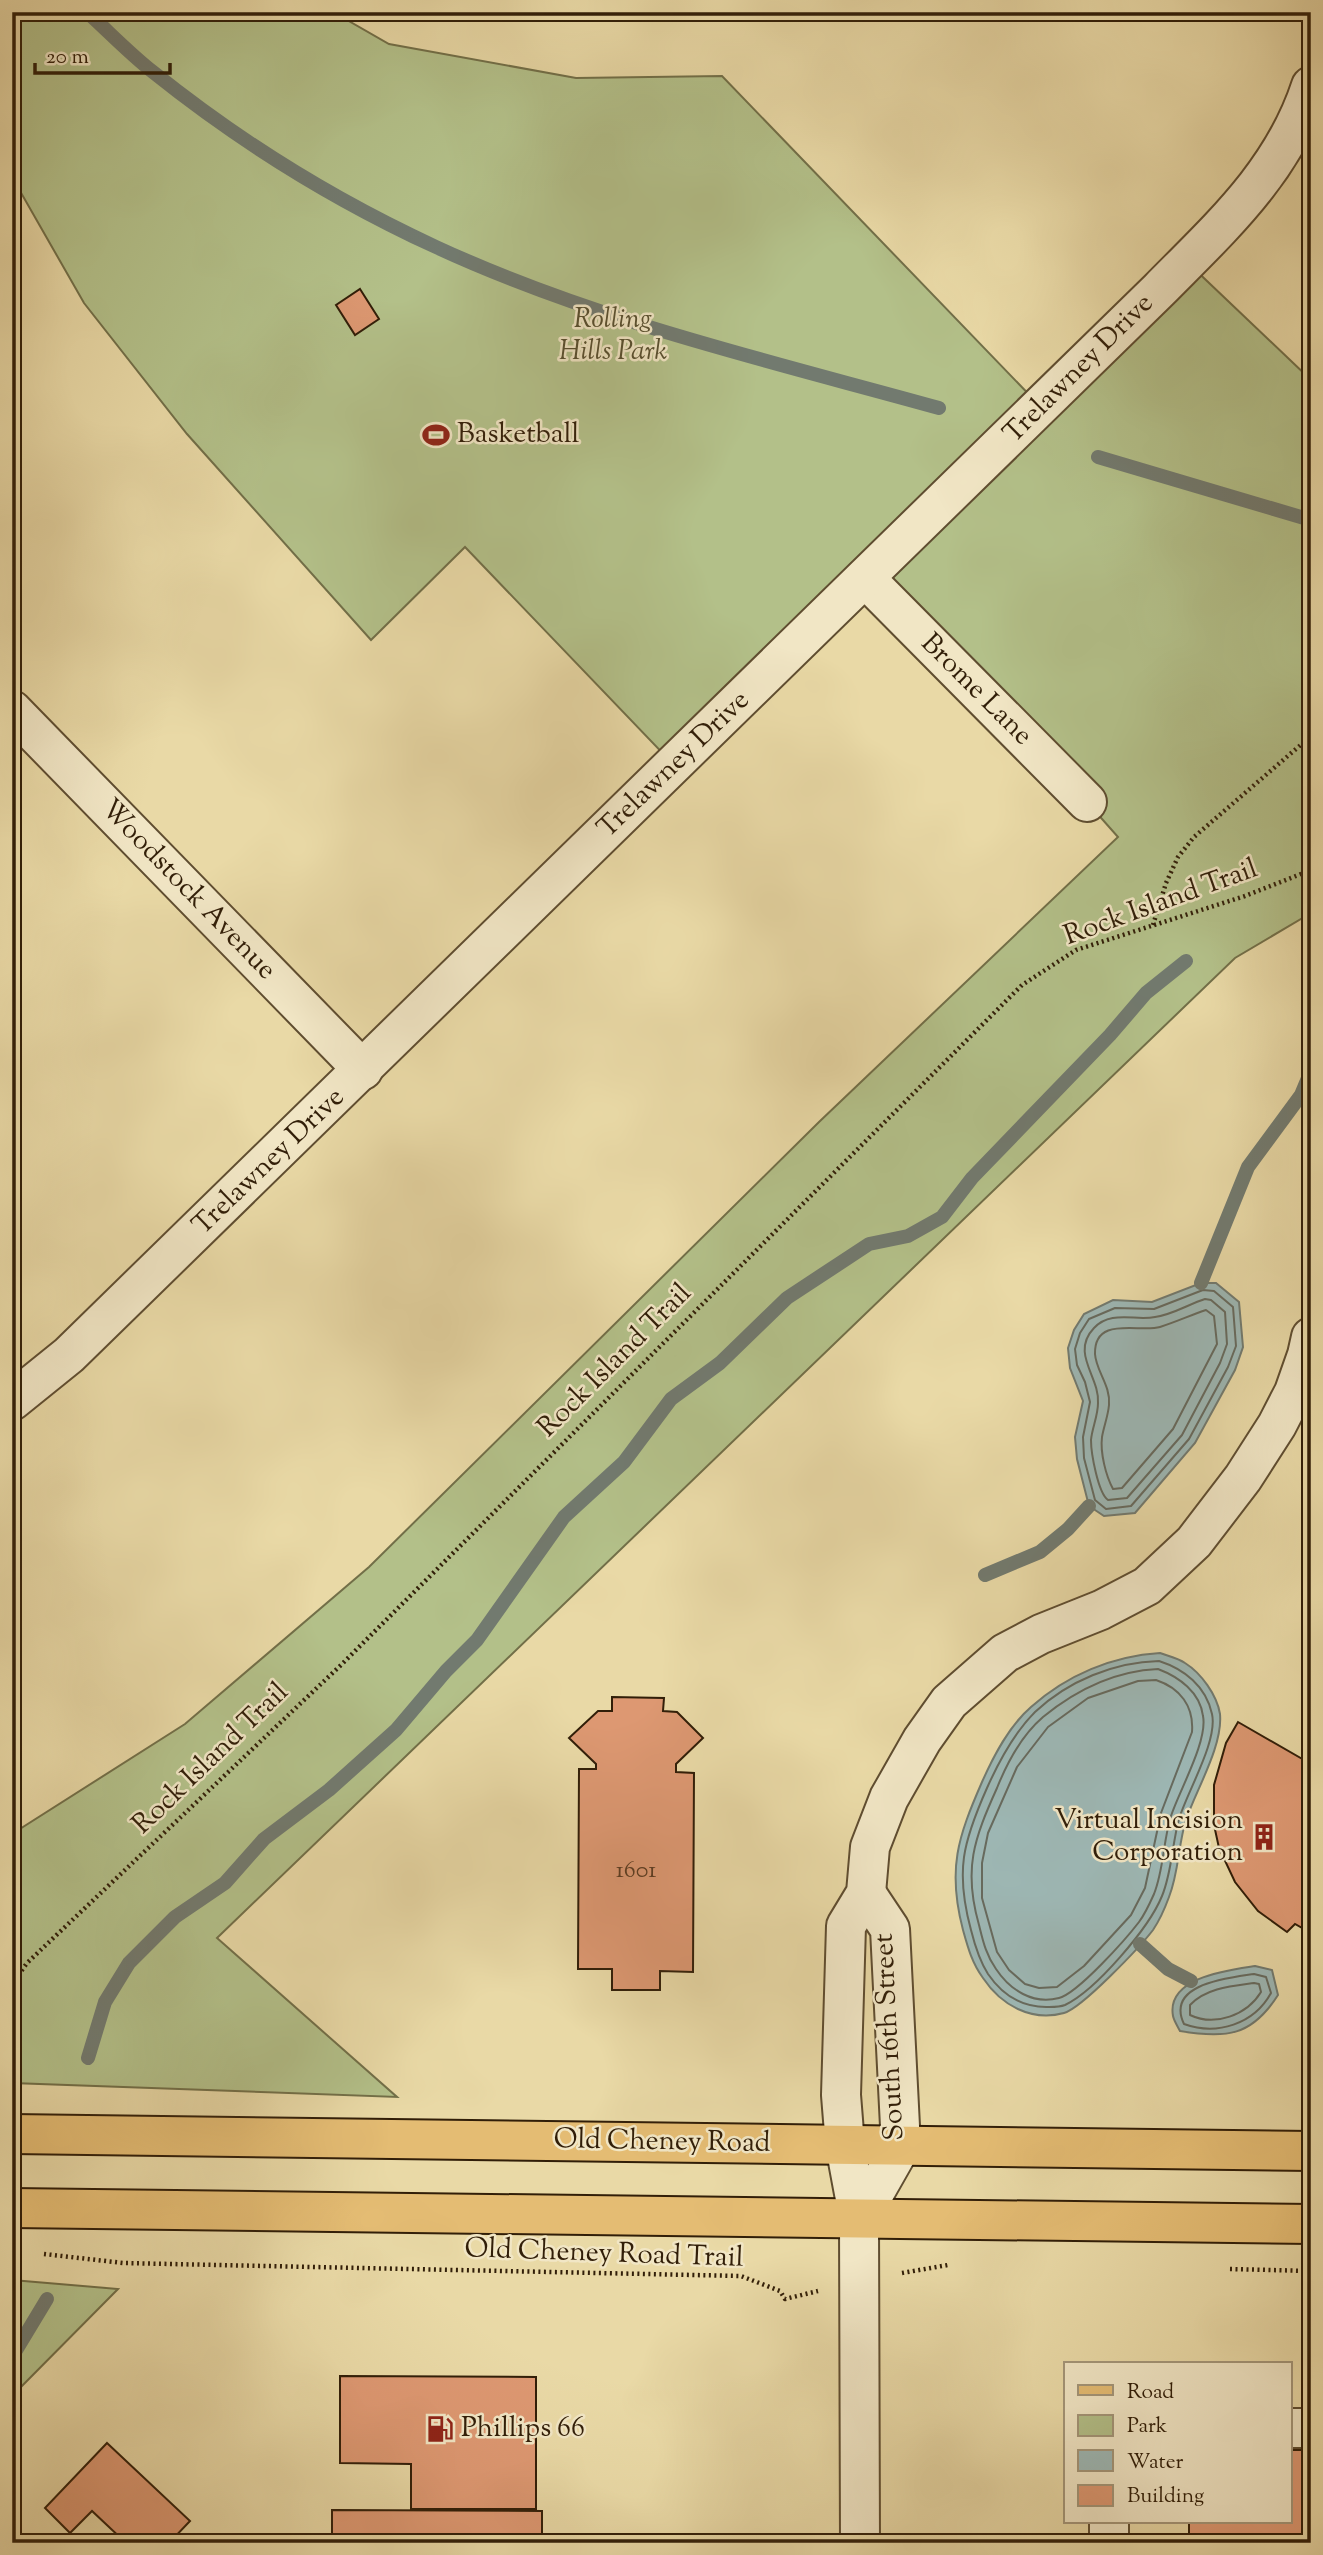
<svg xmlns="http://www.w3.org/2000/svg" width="1323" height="2555" viewBox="0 0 1323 2555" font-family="'Sorts Mill Goudy',serif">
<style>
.green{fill:#b3c089;stroke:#726f48;stroke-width:2}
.water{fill:#9db7b4;stroke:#727a6f;stroke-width:2}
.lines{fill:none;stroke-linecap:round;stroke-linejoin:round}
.shore{stroke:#676a5e;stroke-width:2}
.stream{stroke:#727a6f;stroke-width:14}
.building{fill:#dd9872;stroke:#311e08;stroke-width:2}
.minor-casing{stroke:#5f4d30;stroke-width:42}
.major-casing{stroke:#311e08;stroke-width:42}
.path{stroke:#311e08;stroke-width:4.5;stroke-dasharray:2 3.5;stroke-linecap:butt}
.minor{stroke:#f1e6c5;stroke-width:38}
.major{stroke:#e4bc73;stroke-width:38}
.labels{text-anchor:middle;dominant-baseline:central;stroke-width:5;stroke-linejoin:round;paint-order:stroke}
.number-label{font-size:24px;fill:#5c3c22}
.park-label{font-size:28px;font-style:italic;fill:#584f2f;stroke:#f1e6c5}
.street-label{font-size:28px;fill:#311e08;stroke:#f1e6c5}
.poi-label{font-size:28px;fill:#311e08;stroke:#f1e6c5;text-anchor:start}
</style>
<rect width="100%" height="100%" fill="#e9d9a6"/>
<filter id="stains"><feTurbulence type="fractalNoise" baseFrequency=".00286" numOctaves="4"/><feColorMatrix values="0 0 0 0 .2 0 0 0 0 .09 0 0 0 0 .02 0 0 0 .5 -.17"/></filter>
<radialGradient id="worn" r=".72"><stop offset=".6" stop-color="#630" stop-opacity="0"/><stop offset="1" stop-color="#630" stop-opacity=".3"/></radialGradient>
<!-- green -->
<g class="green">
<path d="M12 12H333L389 44 576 78 722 76 1041 407 1187 262 1311 380V913L1235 958 217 1938 397 2097 12 2083V1834L185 1724 369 1567 819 1122 1118 837 1087 802 865 578 674 765 465 547 371 640 187 434 84 303 12 177Z"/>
<path d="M12 2280 118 2289 12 2396Z"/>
</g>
<!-- water -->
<g class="water">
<path d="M1201 1283H1216L1239 1302 1243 1347 1235 1370 1195 1443 1135 1513 1104 1516 1089 1506 1077 1459 1075 1437 1083 1401 1070 1368 1068 1348 1074 1330 1084 1314 1113 1300 1152 1302Z"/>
<path d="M1160 1653C1168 1656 1178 1658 1185 1663 1201 1673 1217 1695 1220 1714 1223 1746 1196 1790 1186 1820 1178 1845 1179 1872 1169 1897 1165 1908 1159 1921 1153 1930 1140 1947 1082 2008 1064 2013 1031 2022 1001 2005 983 1978 972 1963 968 1948 963 1930 947 1869 958 1837 982 1782 994 1755 1009 1726 1031 1707 1067 1675 1112 1656 1160 1653Z"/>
<path d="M1255 1966 1272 1970 1278 1995C1252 2036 1226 2039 1180 2031 1178 2027 1174 2021 1173 2016 1166 1977 1229 1970 1255 1966Z"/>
</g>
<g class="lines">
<!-- shore -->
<g class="shore">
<path d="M1203 1290 1214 1291 1233 1307 1236 1346 1228 1367 1189 1439 1131 1506 1106 1509 1095 1500 1084 1458 1083 1437 1090 1402 1085 1382 1077 1365 1075 1349 1080 1333 1089 1319 1115 1308 1154 1309Z"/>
<path d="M1205 1299 1211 1300 1225 1312 1227 1344 1220 1363 1182 1435 1127 1498 1108 1500C1098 1493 1091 1453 1091 1440 1092 1428 1098 1416 1098 1403 1100 1377 1070 1353 1094 1328 1111 1310 1135 1321 1155 1317 1172 1315 1189 1304 1205 1299Z"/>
<path d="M1206 1310 1214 1316 1217 1344 1173 1429 1122 1488 1113 1489C1106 1476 1100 1453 1102 1437 1104 1426 1108 1416 1109 1405 1111 1386 1096 1371 1095 1354 1094 1315 1140 1333 1160 1327 1176 1322 1191 1315 1206 1310Z"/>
<path d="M1159 1661C1184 1669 1206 1686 1212 1714 1218 1741 1187 1792 1179 1819 1172 1844 1172 1872 1162 1896 1149 1928 1096 1990 1065 2005 1060 2007 1054 2007 1049 2007 1022 2008 1003 1996 988 1974 979 1960 975 1946 971 1930 955 1871 963 1842 987 1788 999 1761 1014 1733 1035 1712 1068 1681 1114 1662 1159 1661Z"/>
<path d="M1158 1669C1179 1677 1200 1692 1203 1716 1208 1741 1179 1791 1171 1816 1163 1841 1164 1869 1154 1894 1150 1903 1145 1914 1139 1922 1126 1939 1078 1993 1059 1998 1033 2005 1010 1990 996 1969 986 1955 983 1941 979 1925 963 1869 974 1839 997 1788 1007 1763 1022 1735 1043 1717 1076 1690 1115 1671 1158 1669Z"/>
<path d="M1156 1680C1180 1688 1194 1706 1192 1732L1161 1813 1145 1888 1131 1915 1084 1966 1057 1987 1039 1988 1025 1984 1009 1970 997 1952 982 1898V1863L988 1833 1017 1767 1048 1727 1088 1698 1138 1681Z"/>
<path d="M1254 1974 1266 1977 1271 1993C1254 2024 1217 2036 1184 2024 1165 1984 1228 1978 1254 1974Z"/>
<path d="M1254 1983 1259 1984 1261 1992C1247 2015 1215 2027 1190 2015V2005C1206 1988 1232 1986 1254 1983Z"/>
</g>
<!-- stream -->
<g class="stream">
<path d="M87 12C109 32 130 54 153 72 239 141 336 201 436 247 596 321 770 361 939 408"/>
<path d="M1098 457 1311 520"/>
<path d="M1201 1283 1248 1167 1301 1095 1311 1071"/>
<path d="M985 1575 1040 1552 1068 1529 1089 1506"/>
<path d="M1140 1944 1168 1969 1191 1981"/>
<path d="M88 2058 105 2002 129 1963 175 1917 225 1883 264 1839 329 1790 396 1730 446 1671 477 1640 564 1517 624 1462 671 1399 720 1363 787 1298 869 1244 908 1236 942 1217 972 1178 1110 1035 1146 993 1186 961"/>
<path d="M12 2357 47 2299"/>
</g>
</g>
<!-- building -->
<g class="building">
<path d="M360 289 379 319 355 335 336 305Z"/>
<path d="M612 1697 664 1698 663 1711 677 1712 703 1738 676 1764V1772L694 1773 693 1972 660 1971V1990H612V1969H578L579 1769H596V1764L569 1738 598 1711H612Z"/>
<path d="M1238 1722 1311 1764V1933L1295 1924 1287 1932 1258 1911 1235 1882 1219 1848 1214 1825V1785L1226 1743Z"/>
<path d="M340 2376 536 2377V2509H411V2464L340 2463Z"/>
<path d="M107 2443 190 2521 169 2543H126L92 2511 70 2533 45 2508Z"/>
<path d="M1290 2450H1311V2543H1189V2522H1290Z"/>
<path d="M332 2510 542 2511V2543H332Z"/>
</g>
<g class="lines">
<defs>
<g id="minor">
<path d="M865 578 1087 802"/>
<path d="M12 710 363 1070"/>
<path d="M12 1401 69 1355 1159 290C1221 227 1283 172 1311 86"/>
<path d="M859 2220 901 2146 890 1929 866 1893"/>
<path d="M1290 2428H1311"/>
<path d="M1109 2522V2543"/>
<path d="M860 2543 859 2220 845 2145 841 2095 846 1926 866 1893 870 1847 889 1798 922 1740 949 1702 1005 1653 1041 1634 1101 1610 1147 1586 1194 1542 1243 1478 1277 1425 1294 1392 1307 1355 1311 1337"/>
</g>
<g id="major">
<path d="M12 2134 1311 2151"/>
<path d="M12 2208 1311 2224"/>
</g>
</defs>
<!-- minor casing -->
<use href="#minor" class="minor-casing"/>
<!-- major casing -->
<use href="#major" class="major-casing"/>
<!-- path -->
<g class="path">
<path d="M1153 925 1166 883 1178 857 1194 837 1311 736"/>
<path d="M12 1984 27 1963 341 1665 1022 985 1076 950 1245 896 1311 870"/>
<path d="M44 2254 123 2263 741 2276 780 2291 785 2299 818 2291"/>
<path d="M1230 2269 1311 2271"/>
<path d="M902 2273 948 2265"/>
</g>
<!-- minor -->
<use href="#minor" class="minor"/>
<!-- major -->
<use href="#major" class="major"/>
</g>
<!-- icons -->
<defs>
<symbol id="stadium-bare" viewBox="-9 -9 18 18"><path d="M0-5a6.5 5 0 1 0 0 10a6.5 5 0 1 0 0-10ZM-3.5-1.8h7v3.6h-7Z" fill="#8f2418" stroke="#f1e6c5" stroke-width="2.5" paint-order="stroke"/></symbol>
<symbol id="building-bare" viewBox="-9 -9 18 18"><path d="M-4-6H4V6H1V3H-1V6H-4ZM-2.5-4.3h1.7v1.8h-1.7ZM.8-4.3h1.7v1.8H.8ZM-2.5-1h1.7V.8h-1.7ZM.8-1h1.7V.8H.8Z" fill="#8f2418" stroke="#f1e6c5" stroke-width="2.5" paint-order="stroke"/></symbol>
<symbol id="fuel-bare" viewBox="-9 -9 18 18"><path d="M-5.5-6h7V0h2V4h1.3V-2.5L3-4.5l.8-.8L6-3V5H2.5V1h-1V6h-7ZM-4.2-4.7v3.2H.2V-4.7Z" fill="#8f2418" stroke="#f1e6c5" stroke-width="2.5" paint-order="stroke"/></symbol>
</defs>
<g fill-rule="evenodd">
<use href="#stadium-bare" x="417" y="416" width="38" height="38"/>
<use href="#building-bare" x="1245" y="1818" width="38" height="38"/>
<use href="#fuel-bare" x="421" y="2410" width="38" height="38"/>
</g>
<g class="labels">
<!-- number labels -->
<g class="number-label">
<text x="636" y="1871">1601</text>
</g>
<!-- park labels -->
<g class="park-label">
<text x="613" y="320">Rolling<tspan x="613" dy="32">Hills Park</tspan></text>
</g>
<!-- street labels -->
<g class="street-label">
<text transform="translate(1079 369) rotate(-45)">Trelawney Drive</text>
<text transform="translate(976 690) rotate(45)">Brome Lane</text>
<text transform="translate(674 765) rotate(-44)">Trelawney Drive</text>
<text transform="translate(188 890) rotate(46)">Woodstock Avenue</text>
<text transform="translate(1161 903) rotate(-20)">Rock Island Trail</text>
<text transform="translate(269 1162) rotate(-44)">Trelawney Drive</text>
<text transform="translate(615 1361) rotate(-45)">Rock Island Trail</text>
<text transform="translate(211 1759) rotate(-44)">Rock Island Trail</text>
<text transform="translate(890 2037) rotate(-93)">South 16th Street</text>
<text transform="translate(662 2142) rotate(1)">Old Cheney Road</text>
<text transform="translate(604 2254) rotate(2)">Old Cheney Road Trail</text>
</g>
<!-- poi labels -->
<g class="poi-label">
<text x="457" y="435">Basketball</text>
<text x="1243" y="1821" text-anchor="end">Virtual Incision<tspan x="1243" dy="32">Corporation</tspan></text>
<text x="461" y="2429">Phillips 66</text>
</g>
</g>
<!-- margin -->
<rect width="1323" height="2555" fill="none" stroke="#e9d9a6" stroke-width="42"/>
<rect x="14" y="14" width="1295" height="2527" fill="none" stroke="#311e08" stroke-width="3.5"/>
<rect x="21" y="21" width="1281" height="2513" fill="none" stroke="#311e08" stroke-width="2"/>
<!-- legend -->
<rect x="1064" y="2362" width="228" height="161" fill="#f1e6c5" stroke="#a49679" stroke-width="2"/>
<rect x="1078" y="2385" width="35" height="10" fill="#e4bc73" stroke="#a49679" stroke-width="2"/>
<text x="1127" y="2398" font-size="21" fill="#311e08">Road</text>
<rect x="1078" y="2415" width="35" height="21" fill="#b3c089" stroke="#a49679" stroke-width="2"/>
<text x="1127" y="2432" font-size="21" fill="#311e08">Park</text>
<rect x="1078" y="2450" width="35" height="21" fill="#9db7b4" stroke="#a49679" stroke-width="2"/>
<text x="1127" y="2468" font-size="21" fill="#311e08">Water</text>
<rect x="1078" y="2485" width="35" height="21" fill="#dd9872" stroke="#a49679" stroke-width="2"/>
<text x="1127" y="2502" font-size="21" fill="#311e08">Building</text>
<!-- scale -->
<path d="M35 63v10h135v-10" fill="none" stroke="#311e08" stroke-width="3.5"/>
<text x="46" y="63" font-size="21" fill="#311e08" stroke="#f1e6c5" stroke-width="5" paint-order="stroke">20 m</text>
<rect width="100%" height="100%" filter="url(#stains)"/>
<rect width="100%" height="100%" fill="url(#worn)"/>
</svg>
